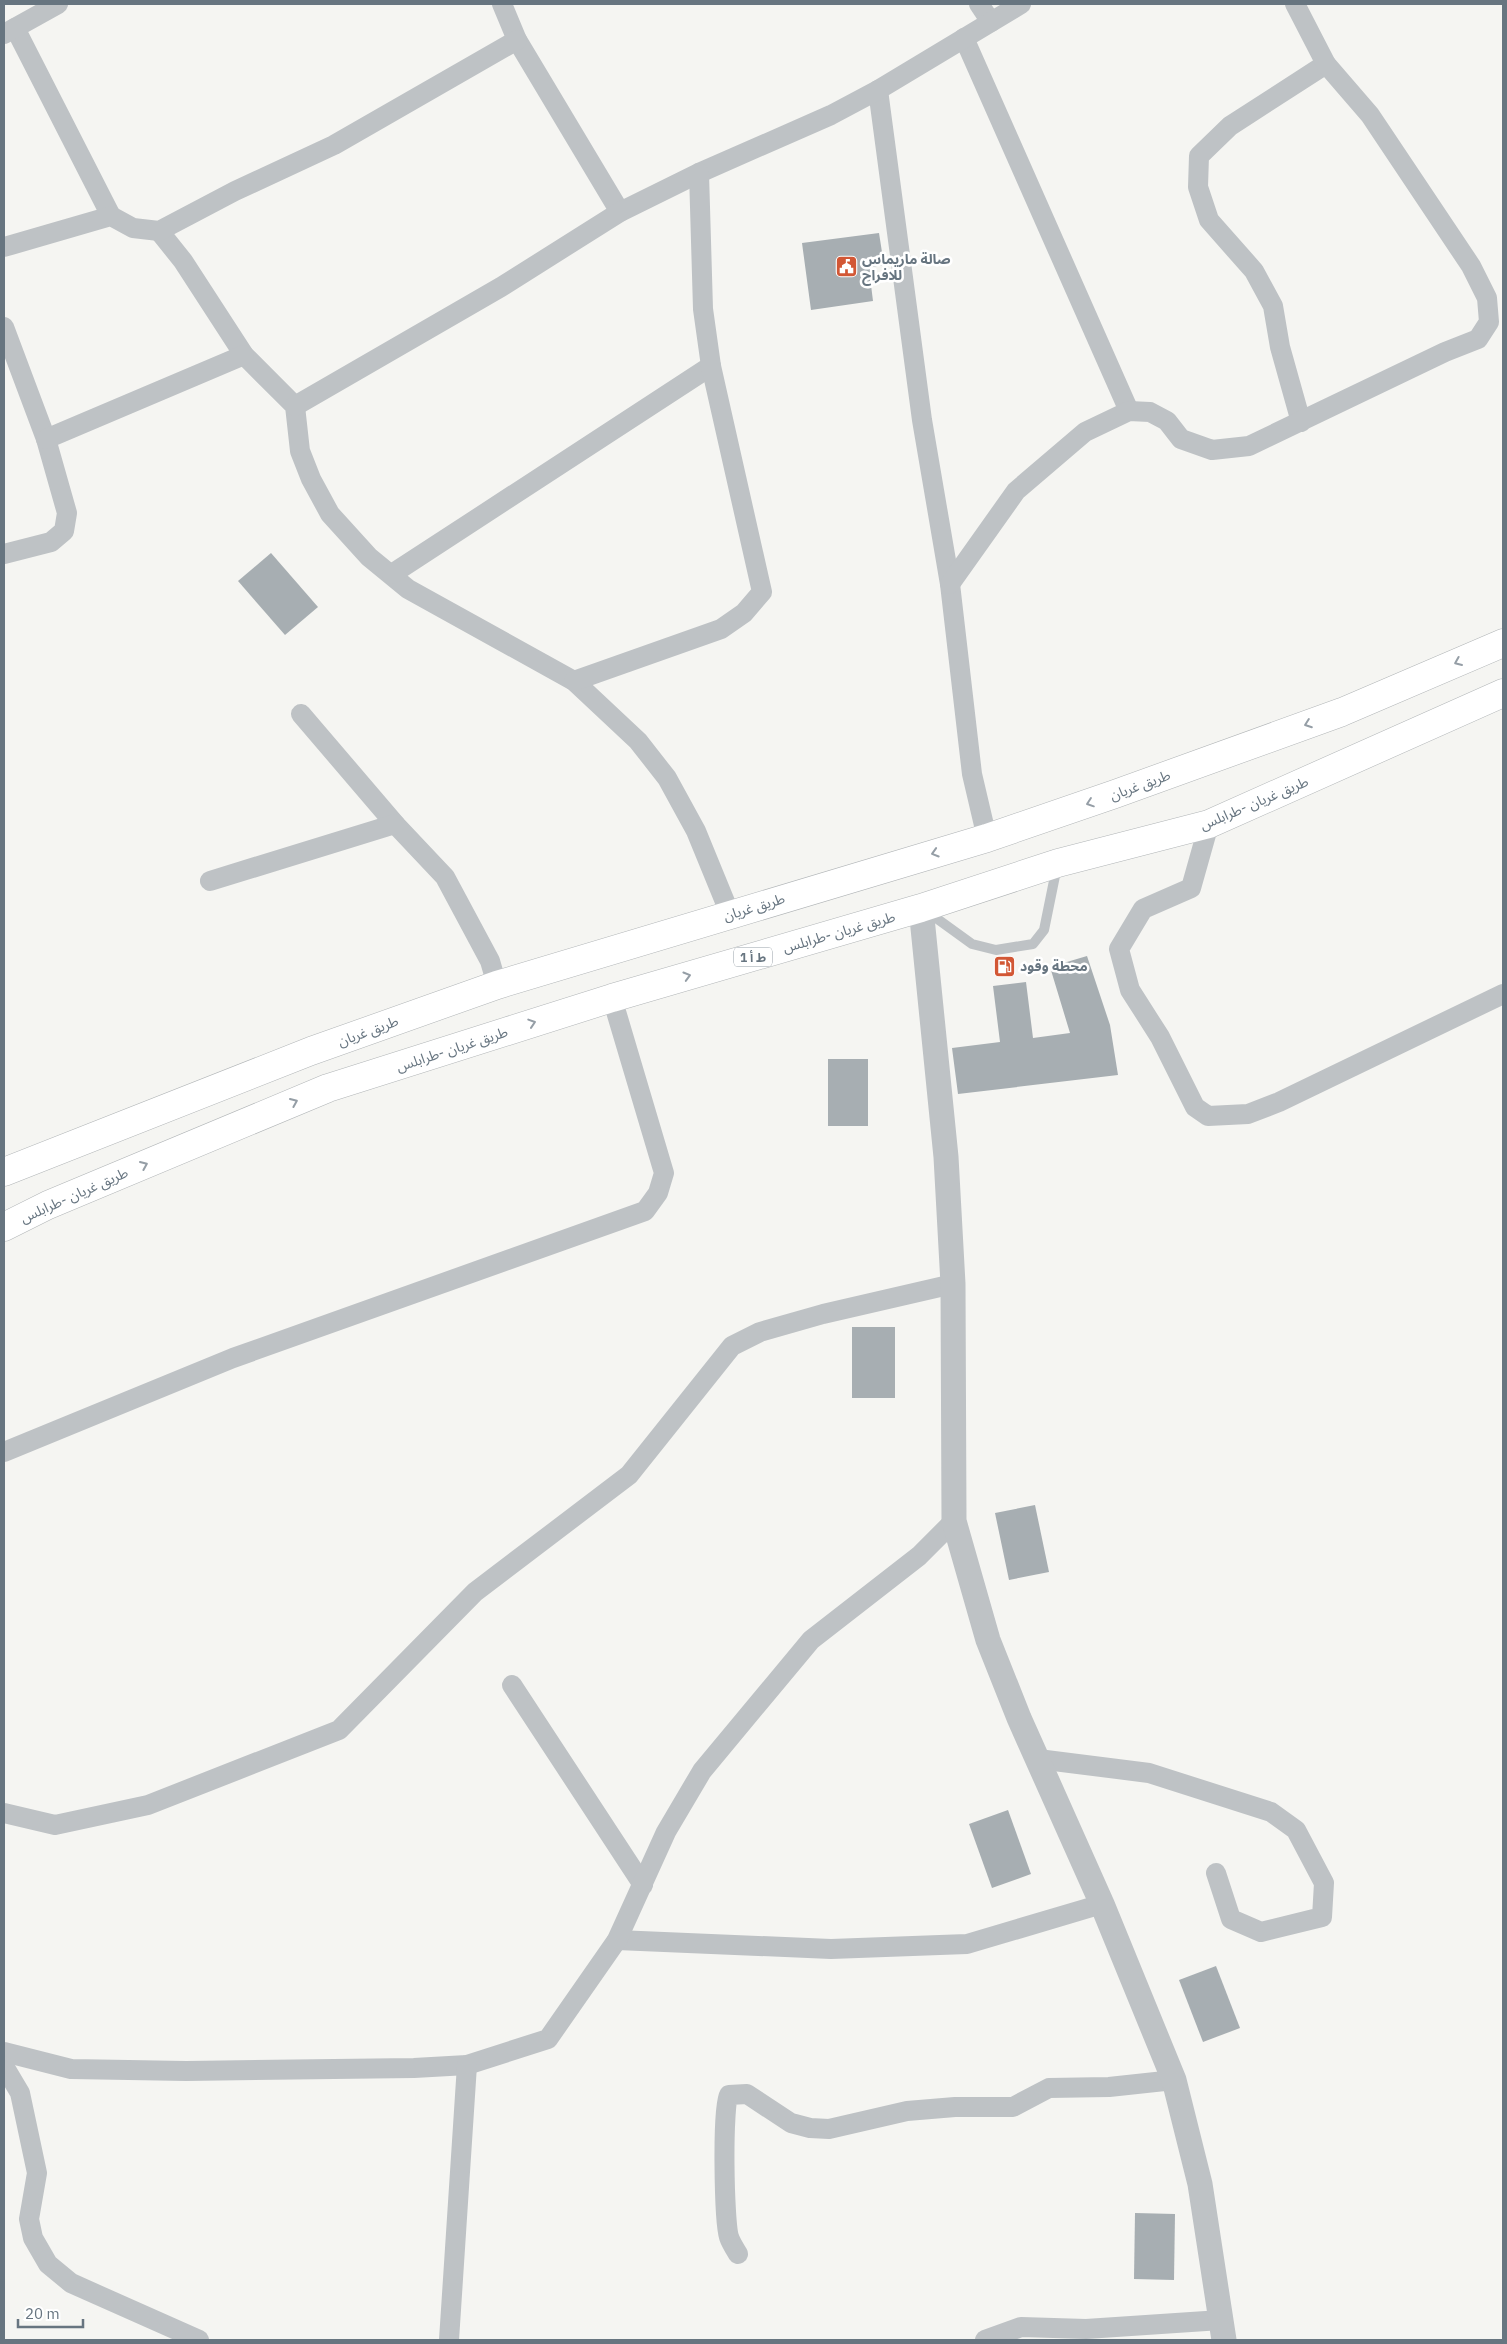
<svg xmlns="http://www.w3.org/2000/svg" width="1507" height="2344" viewBox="0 0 1507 2344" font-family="'IBM Plex Sans','Noto Sans Arabic',sans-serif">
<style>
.building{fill:#a7aeb2}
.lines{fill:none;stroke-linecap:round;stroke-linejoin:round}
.trunk-casing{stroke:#b1b5b7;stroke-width:29}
.service{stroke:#bec2c5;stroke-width:10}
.minor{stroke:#bec2c5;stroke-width:20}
.tertiary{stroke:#bec2c5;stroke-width:25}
.trunk{stroke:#fff;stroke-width:28}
.oneway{stroke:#959ea6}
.labels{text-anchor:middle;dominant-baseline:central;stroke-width:5;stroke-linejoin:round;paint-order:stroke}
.shield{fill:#fff;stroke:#959ea6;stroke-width:1}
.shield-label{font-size:12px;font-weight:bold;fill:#677580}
.poi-label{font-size:14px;font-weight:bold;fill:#677580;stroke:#fff;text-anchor:start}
.street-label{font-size:14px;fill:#677580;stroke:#fff}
</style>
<rect width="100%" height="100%" fill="#f5f5f2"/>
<!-- building -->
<g class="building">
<path d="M879 233 884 265 872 267 874 277H870L873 301 811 310 802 243Z"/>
<path d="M271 553 318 607 285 635 238 581Z"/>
<path d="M1087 956 1110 1025 1118 1075 958 1094 952 1048 1000 1042 993 986 1026 982 1033 1038 1070 1033 1050 967Z"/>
<rect x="828" y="1059" width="40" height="67"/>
<rect x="852" y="1327" width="43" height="71"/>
<path d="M1035 1505 1049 1572 1009 1580 995 1513Z"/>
<path d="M1008 1810 1031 1874 992 1888 969 1824Z"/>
<path d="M1216 1966 1240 2028 1203 2042 1179 1980Z"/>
<path d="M1135 2213 1175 2214 1174 2280 1134 2279Z"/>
</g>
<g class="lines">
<defs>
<g id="trunk">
<path d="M4 1172 311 1051 497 985 987 838 1115 794 1342 712 1503 643"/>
<path d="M4 1227 48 1205 328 1088 612 998 921 908 1058 863 1209 824 1503 693"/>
</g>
</defs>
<!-- trunk casing -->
<use href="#trunk" class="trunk-casing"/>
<!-- service -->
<path class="service" d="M925 910 972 944 996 950 1033 944 1044 930 1057 866"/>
<!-- minor -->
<g class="minor">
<path d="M502 4 517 40 620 212"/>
<path d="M979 4 991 22"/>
<path d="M15 28 111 216"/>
<path d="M4 34 58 4"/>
<path d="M964 38 1129 411"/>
<path d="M878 90 922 420 950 584 972 774 987 838"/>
<path d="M159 231 183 261 244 355 295 406 300 451 311 479 330 514 369 557 408 589 574 681 638 741 667 778 696 831 730 914"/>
<path d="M4 247 111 216 133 228 159 231 235 191 334 145 517 40"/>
<path d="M4 327 46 439 67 513 64 531 51 542 4 554"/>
<path d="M295 406 501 287 620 212 699 173 831 115 878 90 1021 4"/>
<path d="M1301 422 1280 347 1273 306 1254 271 1209 220 1198 187 1199 156 1230 126 1326 64"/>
<path d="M46 439 244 355"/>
<path d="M392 574 711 366"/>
<path d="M950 584 1016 491 1085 432 1129 411 1150 412 1167 421 1181 439 1212 450 1249 446 1445 352 1478 339 1489 322 1487 298 1471 266 1370 115 1326 64 1295 4"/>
<path d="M574 681 721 629 744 613 762 592 711 366 703 309 699 173"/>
<path d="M301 714 395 824 445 877 490 961 497 985"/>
<path d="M1209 824 1191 888 1143 909 1119 949 1130 990 1160 1037 1195 1107 1208 1116 1248 1114 1279 1102 1503 994"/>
<path d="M210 881 395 824"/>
<path d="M4 1452 233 1358 645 1211 658 1193 664 1173 612 998"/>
<path d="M512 1685 643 1885"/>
<path d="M1038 1759 1149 1773 1271 1812 1296 1830 1324 1883 1322 1917 1261 1932 1231 1919 1216 1873"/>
<path d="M4 1813 55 1825 148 1805 339 1730 475 1592 629 1475 732 1346 760 1332 823 1314 953 1284"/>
<path d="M617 1940 831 1949 967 1944 1102 1904"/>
<path d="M4 2052 71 2069 186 2071 414 2068 467 2065 548 2039 617 1940 666 1832 702 1771 811 1640 919 1556 954 1521"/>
<path d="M4 2066 20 2093 37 2173 29 2219 33 2238 48 2264 71 2283 199 2340"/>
<path d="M738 2254C735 2249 731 2243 729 2237 724 2221 722 2106 729 2095L747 2094 791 2123 810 2128 829 2129 907 2111 955 2107H1013L1049 2088 1109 2087 1174 2080"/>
<path d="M449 2340 467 2065"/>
<path d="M985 2340 1021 2327 1086 2329 1221 2320"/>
</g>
<!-- tertiary -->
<path class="tertiary" d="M921 908 946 1157 953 1284 954 1521 988 1640 1019 1718 1102 1904 1174 2080 1200 2184 1224 2340"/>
<!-- trunk -->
<use href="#trunk" class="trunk"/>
</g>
<!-- one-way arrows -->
<defs><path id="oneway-chevron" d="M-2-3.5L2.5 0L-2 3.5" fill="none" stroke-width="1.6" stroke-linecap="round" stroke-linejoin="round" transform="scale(1.25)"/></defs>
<g class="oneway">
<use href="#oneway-chevron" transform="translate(1458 662) rotate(157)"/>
<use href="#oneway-chevron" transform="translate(1308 724) rotate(160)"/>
<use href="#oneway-chevron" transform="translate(1090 803) rotate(161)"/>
<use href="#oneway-chevron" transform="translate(935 853) rotate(163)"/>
<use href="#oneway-chevron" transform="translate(687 976) rotate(-16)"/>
<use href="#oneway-chevron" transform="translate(532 1023) rotate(-18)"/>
<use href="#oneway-chevron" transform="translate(294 1102) rotate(-23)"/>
<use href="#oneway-chevron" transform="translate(144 1165) rotate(-23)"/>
</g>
<!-- icons -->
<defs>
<symbol id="civic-square" viewBox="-11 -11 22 22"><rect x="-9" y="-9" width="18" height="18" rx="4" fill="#d25735" stroke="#fff"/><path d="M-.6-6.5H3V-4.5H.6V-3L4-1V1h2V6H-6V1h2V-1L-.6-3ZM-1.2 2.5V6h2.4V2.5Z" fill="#fff"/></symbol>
<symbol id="fuel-square" viewBox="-11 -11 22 22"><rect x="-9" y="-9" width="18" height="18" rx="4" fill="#d25735" stroke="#fff"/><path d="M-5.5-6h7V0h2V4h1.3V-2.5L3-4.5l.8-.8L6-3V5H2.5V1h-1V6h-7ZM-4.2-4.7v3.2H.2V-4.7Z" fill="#fff"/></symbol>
</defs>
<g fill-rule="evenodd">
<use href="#civic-square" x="834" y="254" width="25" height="25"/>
<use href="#fuel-square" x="992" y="954" width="25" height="25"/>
</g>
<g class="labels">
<!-- shield labels -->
<rect class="shield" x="734" y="947.5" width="38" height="19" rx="4"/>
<g class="shield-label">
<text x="753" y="957">ط أ 1</text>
</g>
<!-- poi labels -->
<g class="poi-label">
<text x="862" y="259">صالة ماريماس<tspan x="862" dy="16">للافراح</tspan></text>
<text x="1020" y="966">محطة وقود</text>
</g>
<!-- street labels -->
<g class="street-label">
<text transform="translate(1140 785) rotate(-20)">طريق غريان</text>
<text transform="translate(1254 803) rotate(-23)">طريق غريان -طرابلس</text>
<text transform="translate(754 907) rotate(-17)">طريق غريان</text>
<text transform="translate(839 932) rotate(-16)">طريق غريان -طرابلس</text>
<text transform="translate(368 1031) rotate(-20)">طريق غريان</text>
<text transform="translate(452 1049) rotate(-18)">طريق غريان -طرابلس</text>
<text transform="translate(74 1195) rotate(-24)">طريق غريان -طرابلس</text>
</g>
</g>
<!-- border -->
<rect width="1507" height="2344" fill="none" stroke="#677580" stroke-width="10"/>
<!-- scale -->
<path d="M18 2319v8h65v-8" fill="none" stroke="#677580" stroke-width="2.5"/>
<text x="25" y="2319" font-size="15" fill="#677580" stroke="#ffffff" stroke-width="4" paint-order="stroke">20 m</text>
</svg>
